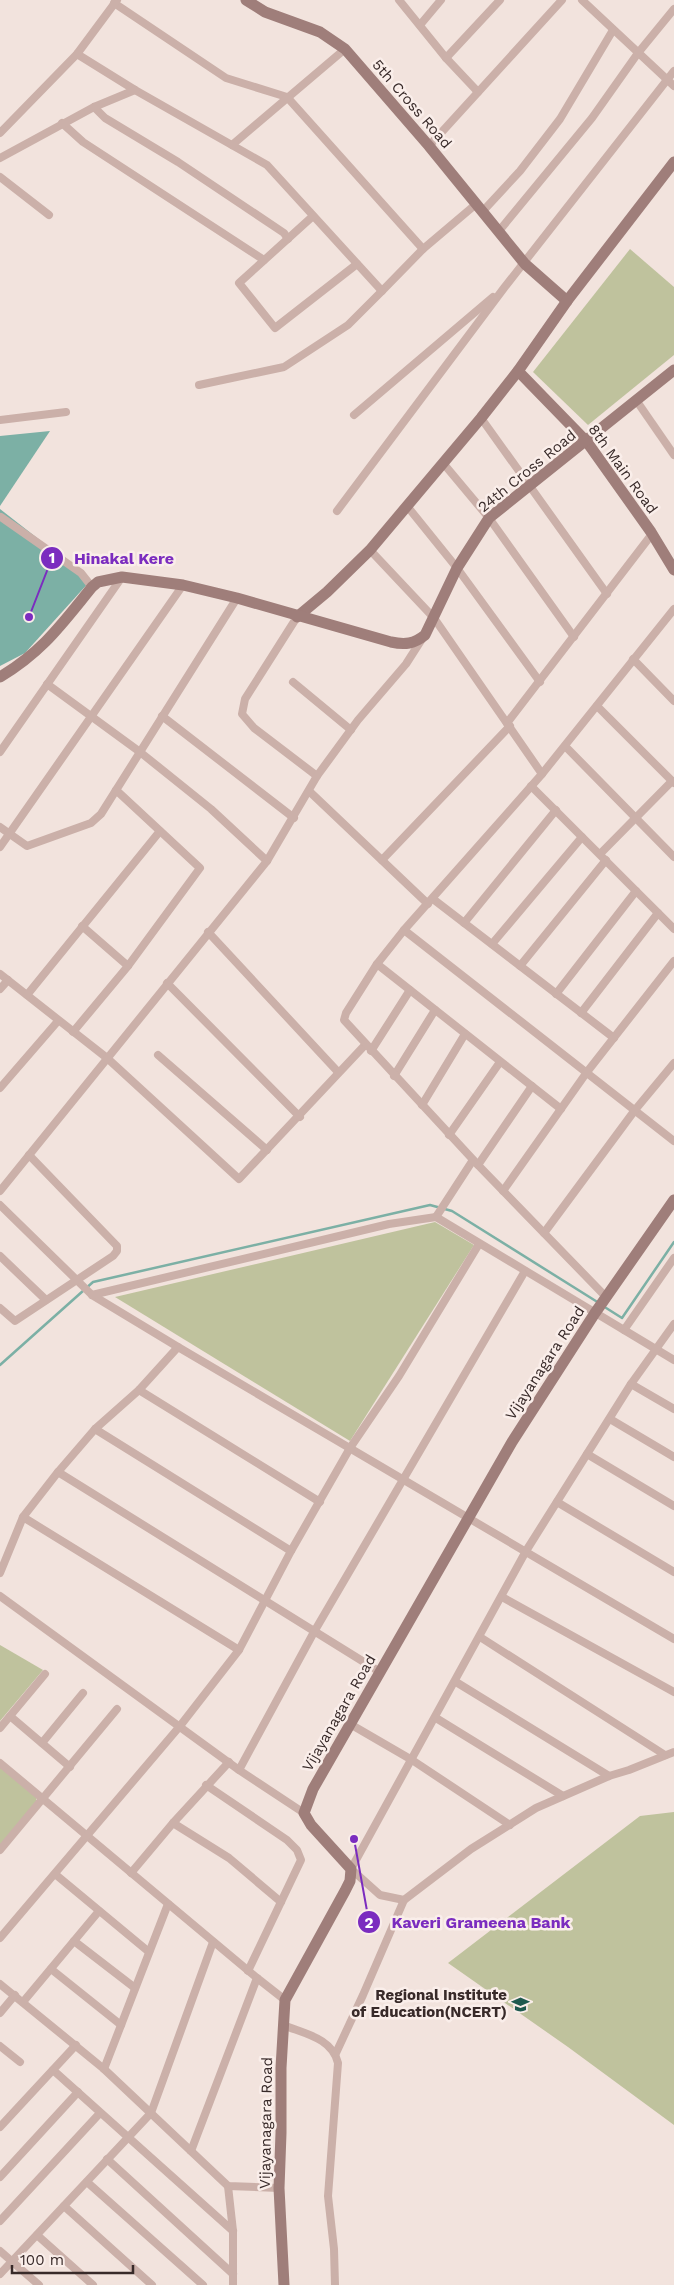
<svg xmlns="http://www.w3.org/2000/svg" width="674" height="2285" viewBox="0 0 674 2285" font-family="'Work Sans',sans-serif">
<style>
.green{fill:#bfc29d}
.water{fill:#7cb0a5}
.lines{fill:none;stroke-linecap:round;stroke-linejoin:round}
.stream{stroke:#7cb0a5;stroke-width:2.5}
.street{stroke:#cbb0a9;stroke-width:8}
.secondary{stroke:#9f7e7a;stroke-width:11}
.labels{text-anchor:middle;dominant-baseline:central;stroke-width:5;stroke-linejoin:round;paint-order:stroke}
.street-label{font-size:15px;fill:#382a29;stroke:#faeeea}
.poi-label{font-size:15px;font-weight:bold;fill:#382a29;stroke:#faeeea;text-anchor:end}
.leader{fill:none;stroke:#7b2cbf;stroke-width:2}
.callout-dot{fill:#7b2cbf;stroke:#faeeea;stroke-width:2}
.mark-label{font-size:15px;text-anchor:middle;font-weight:bold;fill:#fff}
.callout-label{font-size:16px;text-anchor:middle;font-weight:bold;fill:#7b2cbf;stroke:#faeeea;stroke-width:5;stroke-linejoin:round;paint-order:stroke}
</style>
<rect width="100%" height="100%" fill="#f2e3dd"/>
<!-- green -->
<g class="green">
<path d="M630 249 674 287V355L588 425 533 372Z"/>
<path d="M435 1222 474 1245 350 1441 115 1297Z"/>
<path d="M0 1645 43 1670 0 1721Z"/>
<path d="M0 1763 39 1796 36 1799 39 1803 0 1850Z"/>
<path d="M674 1812V2125L568 2047 448 1963 640 1816Z"/>
</g>
<!-- water -->
<g class="water">
<path d="M50 431 0 506V436Z"/>
<path d="M0 509 91 580 25 653 0 666Z"/>
</g>
<g class="lines">
<!-- stream -->
<g class="stream">
<path d="M603 1306 622 1318 674 1242"/>
<path d="M0 1365 93 1282 430 1205 452 1211 599 1303"/>
</g>
<!-- street -->
<g class="street">
<path d="M399 0 446 58 478 92"/>
<path d="M582 0 674 86"/>
<path d="M114 3 226 78 287 97 423 249"/>
<path d="M420 25 441 0"/>
<path d="M77 54 135 90 267 165 382 291 423 249 475 205"/>
<path d="M446 58 500 0"/>
<path d="M94 107 105 118 178 162 284 233 288 239"/>
<path d="M62 123 83 142 264 260"/>
<path d="M0 133 77 54 117 0"/>
<path d="M232 145 345 49"/>
<path d="M429 146 562 0"/>
<path d="M0 158 94 107 135 90"/>
<path d="M0 177 49 215"/>
<path d="M483 211 520 171 560 119 613 30"/>
<path d="M313 216 239 283 275 328 357 264"/>
<path d="M499 231 592 118 638 53 674 9"/>
<path d="M199 385 284 367 348 325 382 291"/>
<path d="M636 400 674 455"/>
<path d="M354 415 493 297"/>
<path d="M481 418 607 594"/>
<path d="M0 420 66 412"/>
<path d="M443 463 489 518 574 637"/>
<path d="M407 506 457 568 540 682"/>
<path d="M337 511 504 288 674 71"/>
<path d="M1 517 81 573 92 587"/>
<path d="M370 550 434 618 542 774"/>
<path d="M297 617 245 699 242 714 254 728 317 776"/>
<path d="M633 659 674 701"/>
<path d="M293 682 351 730"/>
<path d="M47 684 140 752 211 809 267 861"/>
<path d="M597 706 674 783"/>
<path d="M162 716 294 818"/>
<path d="M507 723 652 534"/>
<path d="M565 746 674 857"/>
<path d="M0 752 122 577"/>
<path d="M531 786 674 929"/>
<path d="M309 791 428 904"/>
<path d="M0 827 27 846 91 823 101 814 237 598"/>
<path d="M0 847 183 585"/>
<path d="M600 854 672 781"/>
<path d="M382 860 510 726"/>
<path d="M433 899 614 1038"/>
<path d="M464 923 556 810"/>
<path d="M82 926 128 966"/>
<path d="M404 930 674 1141"/>
<path d="M208 932 338 1072"/>
<path d="M492 944 582 837"/>
<path d="M377 964 561 1109"/>
<path d="M520 966 606 860"/>
<path d="M0 974 107 1058 239 1179 365 1045"/>
<path d="M167 983 300 1117"/>
<path d="M0 989 8 980"/>
<path d="M556 994 636 891"/>
<path d="M27 995 160 831"/>
<path d="M581 1013 658 913"/>
<path d="M73 1032 128 966 200 868 116 790"/>
<path d="M371 1051 410 990"/>
<path d="M158 1055 267 1150"/>
<path d="M394 1076 435 1010"/>
<path d="M0 1088 58 1021"/>
<path d="M422 1105 465 1034"/>
<path d="M449 1135 500 1062"/>
<path d="M478 1165 532 1086"/>
<path d="M0 1191 267 861 317 776 358 720 406 664 422 639"/>
<path d="M503 1191 587 1072 674 961"/>
<path d="M0 1205 92 1295 178 1347"/>
<path d="M436 1217 473 1160"/>
<path d="M544 1233 635 1110 674 1063"/>
<path d="M0 1256 46 1300"/>
<path d="M92 1295 389 1224 436 1217 674 1360"/>
<path d="M607 1298 478 1165 344 1020 346 1013 377 964 404 930 542 774 674 609"/>
<path d="M0 1308 15 1321 113 1256 117 1251V1246L29 1155"/>
<path d="M674 1324 631 1384 526 1551 351 1869 380 1895 404 1900 471 1849 536 1808 609 1776 629 1770 674 1752"/>
<path d="M624 1330 674 1258"/>
<path d="M631 1384 674 1409"/>
<path d="M139 1390 320 1502"/>
<path d="M610 1419 674 1457"/>
<path d="M95 1429 291 1551"/>
<path d="M587 1454 674 1506"/>
<path d="M58 1472 380 1672"/>
<path d="M557 1502 674 1572"/>
<path d="M23 1517 239 1650"/>
<path d="M0 1573 23 1517 58 1472 95 1429 139 1390 178 1347 674 1639"/>
<path d="M0 1596 239 1770 304 1813"/>
<path d="M502 1597 674 1692"/>
<path d="M480 1637 665 1755"/>
<path d="M456 1682 609 1776"/>
<path d="M10 1716 70 1767"/>
<path d="M436 1718 563 1796"/>
<path d="M350 1724 412 1760 510 1825"/>
<path d="M0 1728 45 1674"/>
<path d="M42 1743 83 1693"/>
<path d="M0 1763 257 1978 285 2000"/>
<path d="M239 1770 314 1632 525 1271"/>
<path d="M206 1785 287 1840 297 1850 301 1860 248 1971"/>
<path d="M173 1823 229 1858 281 1902"/>
<path d="M0 1850 117 1709"/>
<path d="M131 1873 173 1823 229 1762"/>
<path d="M55 1874 149 1952"/>
<path d="M0 1938 180 1726 239 1650 291 1551 350 1448 399 1376 479 1244"/>
<path d="M74 1941 135 1988"/>
<path d="M51 1969 121 2025"/>
<path d="M0 1984 104 2069 228 2186 279 2188"/>
<path d="M23 2002 99 1911"/>
<path d="M0 2013 15 1995"/>
<path d="M283 2025C305 2034 332 2038 338 2063L328 2196 334 2249 335 2285"/>
<path d="M0 2046 20 2062"/>
<path d="M336 2053 363 1995 404 1900"/>
<path d="M104 2069 168 1904"/>
<path d="M53 2070 233 2231"/>
<path d="M0 2127 76 2045"/>
<path d="M191 2151 257 1978"/>
<path d="M107 2159 233 2274"/>
<path d="M0 2177 78 2092"/>
<path d="M87 2182 203 2285"/>
<path d="M228 2186 233 2231V2285"/>
<path d="M64 2206 152 2285"/>
<path d="M0 2221 100 2113"/>
<path d="M37 2235 93 2285"/>
<path d="M0 2251 39 2285"/>
<path d="M0 2274 151 2113 213 1942"/>
</g>
<!-- secondary -->
<g class="secondary">
<path d="M246 0 265 12 320 32 345 49 429 146 525 264 567 301"/>
<path d="M518 371 587 442 651 532 674 570"/>
<path d="M297 617 327 592 370 550 481 418 518 371 567 301 674 162"/>
<path d="M0 677C43 651 61 625 92 587L98 582 122 577 183 585 237 598 391 642C405 645 414 644 425 635L457 568 489 518 674 370"/>
<path d="M284 2285 279 2188 281 2133V2068L285 2000 345 1891 350 1881 351 1869 311 1825 304 1813 313 1789 512 1442 595 1313 674 1200"/>
</g>
</g>
<!-- icons -->
<defs>
<symbol id="university-bare" viewBox="-9 -9 18 18"><path d="M0-5L7-2L0 1L-7-2ZM-4 1L0 2.5L4 1V4Q0 6-4 4Z" fill="#1e5a4f" stroke="#faeeea" stroke-width="2.5" paint-order="stroke"/></symbol>
</defs>
<g fill-rule="evenodd">
<use href="#university-bare" x="508" y="1992" width="25" height="25"/>
</g>
<g class="labels">
<!-- street labels -->
<g class="street-label">
<text transform="translate(412 104) rotate(49)">5th Cross Road</text>
<text transform="translate(623 469) rotate(54)">8th Main Road</text>
<text transform="translate(527 471) rotate(-39)">24th Cross Road</text>
<text transform="translate(545 1363) rotate(-57)">Vijayanagara Road</text>
<text transform="translate(339 1713) rotate(-60)">Vijayanagara Road</text>
<text transform="translate(266 2123) rotate(-89)">Vijayanagara Road</text>
</g>
<!-- poi labels -->
<g class="poi-label">
<text x="507" y="1995">Regional Institute<tspan x="507" dy="17">of Education(NCERT)</tspan></text>
</g>
</g>
<!-- callouts -->
<path class="leader" d="M29 617L52 558M354 1839L369 1922"/>
<g class="callout-dot">
<circle cx="29" cy="617" r="5"/>
<circle cx="354" cy="1839" r="5"/>
<circle cx="52" cy="558" r="12"/>
<circle cx="369" cy="1922" r="12"/>
</g>
<g class="mark-label">
<text x="52" y="563">1</text>
<text x="369" y="1928">2</text>
</g>
<g class="callout-label">
<text x="124" y="564">Hinakal Kere</text>
<text x="481" y="1928">Kaveri Grameena Bank</text>
</g>
<!-- scale -->
<path d="M12 2265v8h121v-8" fill="none" stroke="#382a29" stroke-width="2.5"/>
<text x="20" y="2265" font-size="15" fill="#382a29" stroke="#faeeea" stroke-width="4" paint-order="stroke">100 m</text>
</svg>
